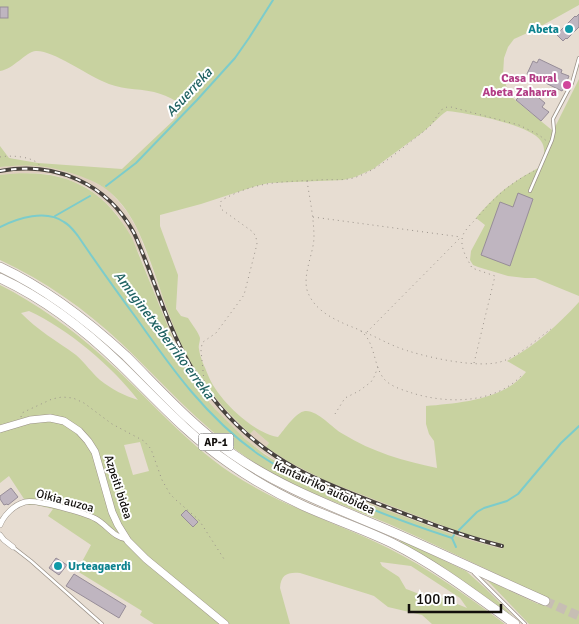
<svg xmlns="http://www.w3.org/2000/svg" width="579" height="624" viewBox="0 0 579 624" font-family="Signika,sans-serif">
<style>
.built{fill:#decfbe}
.green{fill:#c8d2a0;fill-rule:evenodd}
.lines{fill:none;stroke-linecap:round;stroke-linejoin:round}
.stream{stroke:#7ccccb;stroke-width:2}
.building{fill:#bfb5c0;stroke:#978d98}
.motorway-tunnel{stroke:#c7beb4;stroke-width:9;stroke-dasharray:9 4.5;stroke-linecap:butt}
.service-casing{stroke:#9b9288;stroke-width:4}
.minor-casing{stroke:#9b9288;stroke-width:6}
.secondary-casing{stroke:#9b9288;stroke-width:8}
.motorway-casing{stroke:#9b9288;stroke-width:10}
.path{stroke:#9b938b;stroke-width:1;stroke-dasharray:1 4;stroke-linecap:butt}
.service{stroke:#fff;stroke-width:2.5}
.minor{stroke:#fff;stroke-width:5}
.secondary{stroke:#fff;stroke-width:7}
.motorway{stroke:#fff;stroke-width:9}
.rail-casing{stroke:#47423d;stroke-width:4}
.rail{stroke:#fff;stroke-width:2;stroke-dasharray:5.5;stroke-linecap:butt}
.culture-dot{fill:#0f9aa8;stroke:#fff;stroke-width:2}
.hotel-dot{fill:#d1479c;stroke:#fff;stroke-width:2}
.labels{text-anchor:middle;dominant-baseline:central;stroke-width:4;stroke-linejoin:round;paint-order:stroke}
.shield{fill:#fff;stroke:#595755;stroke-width:1}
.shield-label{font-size:11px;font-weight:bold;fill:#120f0c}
.culture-label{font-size:12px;font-weight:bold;fill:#0d838f;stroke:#fff;text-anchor:end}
.hotel-label{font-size:12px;font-weight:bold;fill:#b23c85;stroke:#fff;text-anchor:end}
.street-label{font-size:12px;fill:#120f0c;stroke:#fff}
.water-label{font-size:14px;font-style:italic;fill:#206262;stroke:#fff}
</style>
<rect width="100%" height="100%" fill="#e7ddd2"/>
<!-- built -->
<path class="built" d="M21 165H35L56 168 87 178 107 189 120 203 128 213 138 231 161 293 189 359 217 399 235 420 250 434 254 430 269 443 266 447 311 474 360 494 441 525 469 535 503 544 502 549 459 537 332 490 293 472 249 443 220 415 204 396 189 373 177 349 140 255 119 217 114 211 103 200 88 188 72 181 58 176 48 174 30 173 0 175V167Z"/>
<!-- green -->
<g class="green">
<path d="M0 0H579V5L534 30 514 39 508 47 504 58 503 75 508 92 514 99 553 131 579 79V296L535 278H525L508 276 478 267 473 265 470 260 471 251 485 225 476 218C496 194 512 182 540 167 543 159 547 150 541 141 530 124 467 113 447 111 438 117 432 125 423 132L373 169 355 177 343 180 269 183 256 186 201 204 160 215V226L178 275 176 309 181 316 188 318C191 323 199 333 200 338 200 342 198 346 199 349 200 358 205 367 208 375 217 399 253 433 278 437 284 430 296 412 305 411 318 410 332 428 343 434 372 452 404 461 437 468L434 441 429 434 426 424V406C459 403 504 400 526 372L507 361C535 346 558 325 579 302V624H529L487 580 538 604H543L544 596C492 572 441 547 389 524 341 504 290 487 246 457 199 425 162 382 121 343 85 309 45 281 0 260V175C60 167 102 184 132 238L177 349 185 366 204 396 215 409 245 439 264 454 293 472 332 490 459 537 502 549 503 544 469 535 441 525 326 481 289 462 266 447 269 443 254 430 250 434C223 408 197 379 181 344 172 323 164 302 157 280 145 247 135 211 106 189 95 181 83 177 71 173 47 165 25 164 0 167V146L9 158 38 163 122 169 177 117 176 101C169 97 162 94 154 92 135 88 121 90 102 81 86 74 52 50 36 51 25 52 14 69 0 71V18H8V7H0Z"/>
<path d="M0 285C37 304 71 328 102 356 146 395 182 440 231 473 281 506 335 522 388 548 430 569 467 596 505 624H432L422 615 388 607 374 596 368 594 300 573C288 572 281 574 280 588L290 624H154L140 615 142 611 77 571 91 545 48 516 53 509 36 505H28L9 476 0 483ZM29 311C68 329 112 366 138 400 125 396 111 389 100 380 92 373 85 363 76 355 57 341 37 330 21 313ZM140 442 149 471 133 475 124 445ZM380 562 411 566 460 598 467 608 433 594H419L409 590 406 589 399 577 382 566Z"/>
<path d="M401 540 466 571 485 588 513 616 446 569 400 542Z"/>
</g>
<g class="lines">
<!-- stream -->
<g class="stream">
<path d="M106 186 136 163 197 100 235 58 249 38 273 0"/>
<path d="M55 216 90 196"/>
<path d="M0 227C18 218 46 209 64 222 70 225 74 231 78 236 97 264 117 292 137 319 172 369 207 418 258 454 277 467 297 477 318 486 361 506 406 523 452 538L454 535"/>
<path d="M459 530 477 512 484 508 507 501 518 494 561 443 579 426"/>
<path d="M452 538 456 547"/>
</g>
</g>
<!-- building -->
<g class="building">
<rect x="0" y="7" width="8" height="11"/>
<path d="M579 14V27L567 39 566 38 563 41 557 35 560 32V31L575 16 576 17Z"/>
<path d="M539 59 562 70 561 73 569 76 567 81 569 82 566 89 564 88 562 91 527 74 533 61 537 63Z"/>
<path d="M527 88 545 103 542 107 549 112 541 121 516 100Z"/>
<path d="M518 193 533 199 510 266 481 255 500 202 513 207Z"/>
<path d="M11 488 18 497 8 505 7 504 4 505 0 499V496Z"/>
<path d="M186 510 198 522 193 527 181 515Z"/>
<path d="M56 558 67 565 59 575 49 568Z"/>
<path d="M74 574 126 606 119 618 66 586Z"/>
</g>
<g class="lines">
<!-- motorway-tunnel -->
<path class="motorway-tunnel" d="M545 601 579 616"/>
<defs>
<g id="service">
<path d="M530 191 552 140 554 131 553 119 572 83 579 58"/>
<path d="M13 547 31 561 102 624"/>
<path d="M474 573 525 624"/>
</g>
<g id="minor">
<path d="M0 525C4 515 14 505 25 502 36 499 85 513 96 519 107 525 114 538 127 539"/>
<path d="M0 535 4 540 13 547"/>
</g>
<path id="secondary" d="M0 429 30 420 50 418 64 421 79 431 88 441 95 452 112 512 118 525 128 541 146 559 225 624"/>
<g id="motorway">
<path d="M0 267C47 289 88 321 126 356 160 390 192 426 231 453 282 489 340 509 397 534 447 556 495 579 545 601"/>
<path d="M0 278C45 299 84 329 120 364 155 398 188 435 229 463 253 480 278 494 304 506 333 519 363 529 392 543 436 565 475 595 515 624"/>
</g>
</defs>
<!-- service casing -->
<use href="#service" class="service-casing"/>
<!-- minor casing -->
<use href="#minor" class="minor-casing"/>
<!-- secondary casing -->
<use href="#secondary" class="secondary-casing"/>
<!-- motorway casing -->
<use href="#motorway" class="motorway-casing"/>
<!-- path -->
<g class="path">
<path d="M0 157C10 155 34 156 40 166"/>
<path d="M307 181C310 200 314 219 314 238 313 255 303 273 307 290 313 308 329 317 345 324 351 327 357 328 362 332 376 344 373 367 385 380 392 387 403 390 412 393 447 404 495 404 522 375"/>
<path d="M313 217 461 237"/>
<path d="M361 331C373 335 384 342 397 347 419 356 480 370 503 361 520 355 536 340 551 329"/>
<path d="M367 332 461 237"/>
<path d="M474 363 495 276 472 268C467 258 459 247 463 235 465 230 471 224 475 220 493 199 508 184 534 171"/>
<path d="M204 381 201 350 202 344 203 342 216 333 244 295 257 244 256 237 253 232 221 209 220 203 222 200C256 181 281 182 319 180 330 179 342 181 353 178 378 171 403 147 423 132L431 125 441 110 447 107H451L519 125 539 135 548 142"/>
<path d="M335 414 345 398 359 391 371 382 374 377 378 367"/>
<path d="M21 417 22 413 26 411 52 399 62 397 73 398 84 403 112 424 144 441 151 449 162 480 170 494 176 500 199 520 224 559"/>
</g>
<!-- service -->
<use href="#service" class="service"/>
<!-- minor -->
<use href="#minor" class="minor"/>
<!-- secondary -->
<use href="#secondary" class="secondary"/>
<!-- motorway -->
<use href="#motorway" class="motorway"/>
<defs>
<path id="rail" d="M0 171C55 161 107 183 134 233 154 277 166 324 190 365 216 409 253 445 297 469 325 484 355 495 384 506 423 521 462 536 502 546"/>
</defs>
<!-- rail casing -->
<use href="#rail" class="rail-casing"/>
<!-- rail -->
<use href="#rail" class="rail"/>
</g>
<!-- markers -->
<g class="culture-dot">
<circle cx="569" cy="29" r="5"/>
<circle cx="58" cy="566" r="5"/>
</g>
<circle class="hotel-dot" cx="567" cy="85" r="5"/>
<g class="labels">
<!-- shield labels -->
<rect class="shield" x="198.5" y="433.5" width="35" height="17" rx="4"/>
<g class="shield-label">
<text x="216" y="442">AP-1</text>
</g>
<!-- culture labels -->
<g class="culture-label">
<text x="559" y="29">Abeta</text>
<text x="68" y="566" text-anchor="start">Urteagaerdi</text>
</g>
<!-- hotel labels -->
<g class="hotel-label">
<text x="557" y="78">Casa Rural<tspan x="557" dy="14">Abeta Zaharra</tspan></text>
</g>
<!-- street labels -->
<g class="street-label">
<text transform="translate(118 487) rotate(72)">Azpeiti bidea</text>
<text transform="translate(324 488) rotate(25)">Kantauriko autobidea</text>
<text transform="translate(65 501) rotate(15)">Oikia auzoa</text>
</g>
<!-- water labels -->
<g class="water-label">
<text transform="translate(189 92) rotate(-47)">Asuerreka</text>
<text transform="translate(164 335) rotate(53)">Amuginetxeberriko erreka</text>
</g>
</g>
<!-- scale -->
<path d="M409 604v8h92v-8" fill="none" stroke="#120f0c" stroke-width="2.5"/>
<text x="416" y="604" font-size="15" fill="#120f0c" stroke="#ffffff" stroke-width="4" paint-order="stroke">100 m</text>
</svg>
